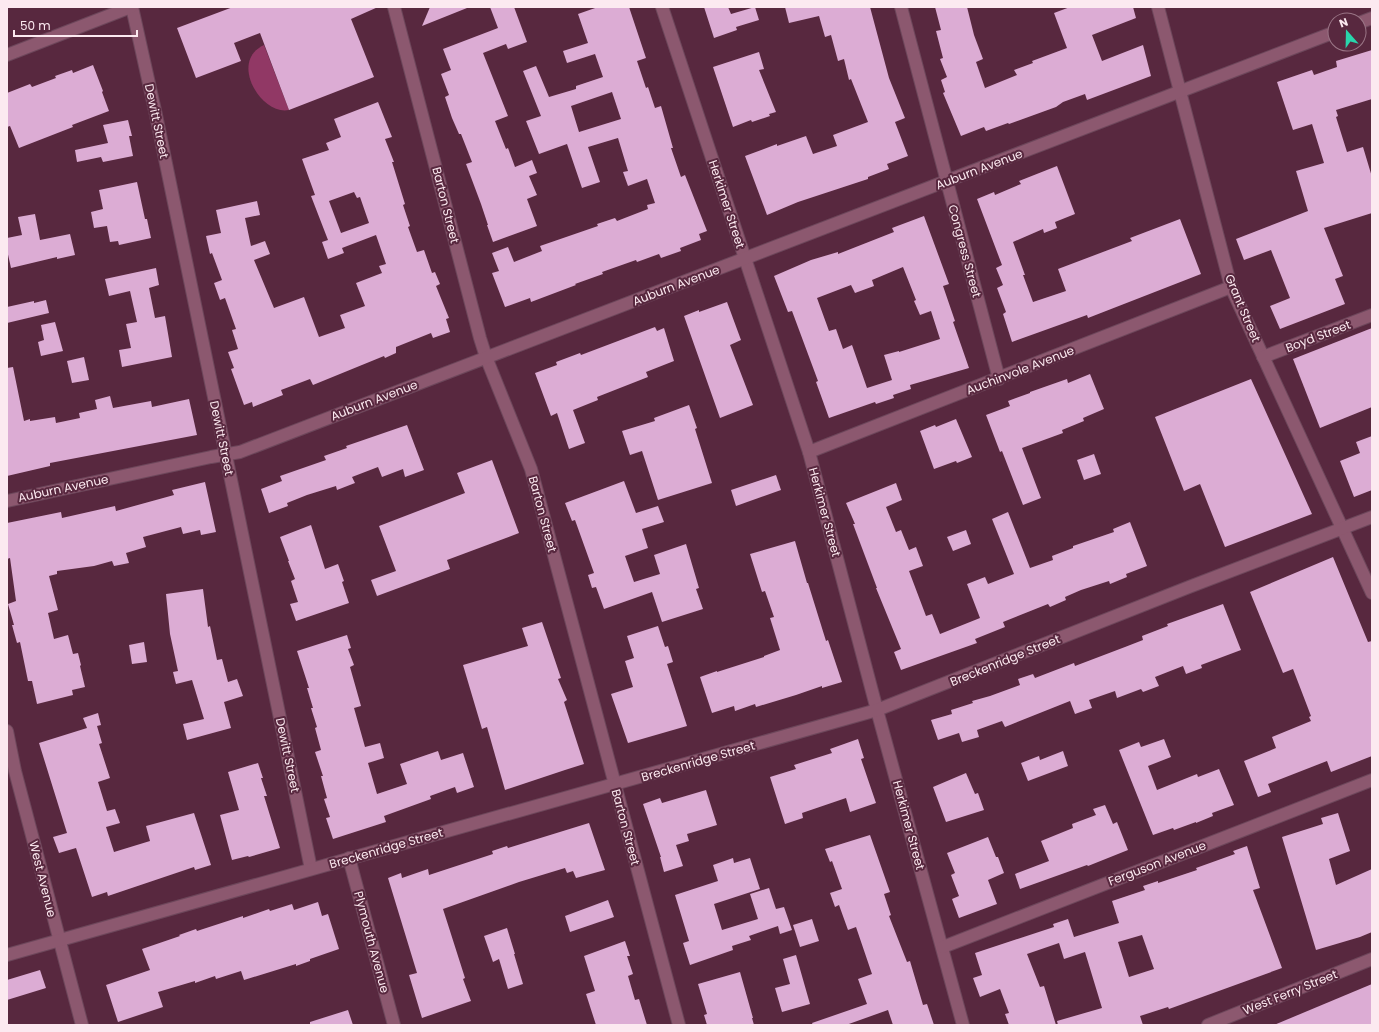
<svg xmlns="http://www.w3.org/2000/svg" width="1379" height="1032" viewBox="0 0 1379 1032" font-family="Poppins,sans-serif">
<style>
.green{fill:#913865}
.building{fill:#dcacd4;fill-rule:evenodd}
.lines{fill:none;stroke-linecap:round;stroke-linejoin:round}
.minor-casing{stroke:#6d475b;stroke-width:14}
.minor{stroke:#8c586f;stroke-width:12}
.labels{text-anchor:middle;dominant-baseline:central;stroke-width:4;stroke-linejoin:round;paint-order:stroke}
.street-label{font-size:12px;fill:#fce9f0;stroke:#58283f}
</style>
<rect width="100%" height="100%" fill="#58283f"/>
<!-- green -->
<path class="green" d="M264 45 289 110C262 116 228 62 264 45Z"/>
<!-- building -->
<g class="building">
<path d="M233 7H378L351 19 374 77 289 110 260 33 234 43 241 61 196 78 177 28Z"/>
<path d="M430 7H467V8L422 26Z"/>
<path d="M490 7H514L527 42 508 49 506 44 483 53 508 116 495 121 506 149 508 148 515 167 532 160 537 173 529 176 537 195 527 199 537 226 493 242 487 225H488L481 204 466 164 472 162 461 134H459L452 118 445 97 449 95 441 74 451 70 443 49 498 28Z"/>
<path d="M598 7H629L646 58 637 61 646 88 648 87 655 108 661 106 673 148H671L681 177 685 175 707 231 699 234 701 240 680 248 681 251 661 258 659 254 637 262 636 260 602 272 603 274 575 284 576 285 531 302 530 298 505 307 492 273 499 271 492 253 508 247 514 262 542 251 540 246 598 226 597 224 615 218 617 221 648 209 647 205 655 203 647 179 628 186 623 172 628 171 618 138 588 147 600 182 582 188 567 144 539 154 526 121 541 116 523 71 536 66 549 97 576 89V86L603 77 595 54 567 63 563 51 588 43 578 14ZM612 92 621 119 579 132 571 106Z"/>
<path d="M704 7H728L731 14 755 7 759 20 736 27 737 30 714 38Z"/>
<path d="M785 7H870L889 78 905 118 895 122 908 156 887 164 889 169 868 177V179L798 202 767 215 745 156 777 144V146L806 136 813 154 837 146 833 135 868 122 851 79 849 80 844 59 838 61 831 35 825 37 819 16 789 23Z"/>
<path d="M935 7H967L974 35 983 59 976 62 985 88 1017 75 1014 70 1033 63 1032 61 1067 48 1054 13 1070 7H1133L1136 18 1092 35 1102 61 1143 45 1151 76 1087 100 1085 94 1063 102 1056 107 1009 124 1008 123 986 131 984 127 961 136 943 93 945 92 941 80 947 77 940 59 943 58 936 31 941 30Z"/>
<path d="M1372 50V99L1336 110 1338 116 1336 117 1347 152 1363 147 1372 177V213L1324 228 1343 276 1335 279 1345 304 1280 329 1270 306 1290 298 1271 250 1244 260 1236 239 1308 211 1296 171 1324 163 1312 124 1293 130 1277 82 1312 70 1314 75 1337 67 1336 61Z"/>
<path d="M759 52 764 69 759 70 776 112 769 114 770 116 752 122 751 120 733 127 713 67Z"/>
<path d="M93 65 103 91 102 92 109 111 72 125 73 127 19 148 10 126 7 127V93L30 84 32 87 56 78 55 76 72 70 73 73Z"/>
<path d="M378 102 392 137 385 139 394 162H392L405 204 403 205 410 226 408 227 417 252 424 250 432 273 435 272 440 284 436 286 449 318 446 319 450 332 433 338 431 333 396 347V353L385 358 384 356 313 385 310 379 281 390 283 395 253 407 252 402 244 405 231 369 234 368 228 352 238 349 232 330 236 329 225 298 220 300 214 283 222 280 212 253 210 254 206 236 221 233 216 210 257 201 260 215 245 218 251 246 265 241 270 254 254 260 274 308 304 297 319 337 345 328 340 315 365 306 356 283 382 273 379 266 386 264 376 235 342 248 344 253 328 259 322 242 328 240 311 196 315 195 302 159 329 150 326 143 341 137 334 119ZM354 192 357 198 360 197 369 223 341 233 329 201Z"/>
<path d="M128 120 132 136H129L133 156 103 162 101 157 77 162 75 150 108 143 103 125Z"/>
<path d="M1057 166 1075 214 1055 222 1057 228 1044 233 1043 229 1013 242 1025 275H1023L1033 302 1066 291 1058 269 1132 241 1130 238 1180 219 1201 274 1088 318 1087 315 1012 342 1003 314 1006 312 997 288 1003 285 996 268 1002 265 977 199 994 192 995 195 1021 184 1019 181Z"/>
<path d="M137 182 145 219H147L151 238 119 245 118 241 110 242 107 226 94 228 91 212 103 209 99 190Z"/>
<path d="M35 214 40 240 70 234 75 255 57 259V257L11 268 7 250V238L22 235 18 217Z"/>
<path d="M924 216 949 284 943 286 955 321 953 322 969 368 910 385 911 389 893 395 894 398 876 404 875 402 829 418 816 382 818 381 792 311 788 312 774 276 811 260 838 252V254L894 232 892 228ZM903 267 916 300 914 301 920 315 931 311 940 339 899 352V351L884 355 892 380 867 388 852 345 843 349 836 329 829 331 817 298 851 285 855 293 874 286 872 280Z"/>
<path d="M156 268 159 285 149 288 155 318 165 316 172 357 122 367 119 350 131 348 126 324 137 322 130 291 109 296 105 279Z"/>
<path d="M46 300 49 313 7 323V307L34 301V303Z"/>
<path d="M727 302 741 340 730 345 753 405 720 418 684 316 699 310V312Z"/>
<path d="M55 322 63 351 41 356 38 342 44 340 41 325Z"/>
<path d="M655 327 657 331 664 328 674 361 646 372 648 377 597 397 598 400 573 410 585 443 569 449 557 413 551 416 535 373 557 365 556 362 580 353 581 355Z"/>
<path d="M1372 328V407L1320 428 1293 359Z"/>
<path d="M84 357 89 380 72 383 67 361Z"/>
<path d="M13 367 24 421 30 419V421L55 417 56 423 80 418 79 413 97 409 95 400 110 396 113 408 151 401 152 407 189 399 197 435 50 463V466L7 476V368Z"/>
<path d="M1090 374 1104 409 1083 418 1084 421 1062 430 1063 433 1022 448 1041 498 1023 505 1002 451 1000 452 986 415 1010 406 1008 401 1030 393V392L1067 379 1068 383Z"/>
<path d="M1251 379 1312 514 1225 547 1200 484 1184 491 1155 417Z"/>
<path d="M689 405 697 428 695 429 712 483 658 500 642 451 630 455 622 431 655 421 654 418Z"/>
<path d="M956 419 972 457 957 463 956 461 934 469 920 431 935 425 936 427Z"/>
<path d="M407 425 424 470 405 477 403 469 382 477 378 467 352 477 355 483 337 490 336 486 307 495 287 503 288 506 269 513 261 489 282 481 280 476 326 460 324 456 347 448 346 446Z"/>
<path d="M1372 436V490L1354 497 1340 461 1360 453 1356 442Z"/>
<path d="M1094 454 1101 474 1084 480 1077 460Z"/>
<path d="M492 460 519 533 447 560 450 569 377 596 371 580 396 571 379 526 465 493 457 473Z"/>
<path d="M776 475 781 490 736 506 731 490Z"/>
<path d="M624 481 636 513 658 506 664 522 642 529 648 548 625 556 634 582 660 574 654 555 686 544 699 588 696 589 703 609 662 622 652 592 604 609 596 587 592 588 588 575 594 573 575 520 572 521 565 503Z"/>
<path d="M205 482 216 532 201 535 200 530 183 534 181 527 143 537 146 547 126 553 129 563 114 566 112 561 94 566 57 571V574L49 576 58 610 48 613 54 639 68 635 73 654 78 653 81 665 80 666 85 687 72 690 73 695 37 704 32 681H28L20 642 17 643 12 625H14L8 604 16 601 10 558 7 559V523L61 512 62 518 115 506 116 511 174 495 172 490Z"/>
<path d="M896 483 902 500 886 507 896 532 901 530 909 550 916 547 923 566 909 571 926 616 932 614 940 634 980 618 967 584 985 577 988 584 1014 574 992 519 1008 512 1030 568 1053 560 1052 556 1073 548V546L1114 532 1113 529 1130 522 1147 566 1126 574 1127 577 1110 584 1109 581 1081 590 1065 597 1066 600 1050 607 1048 604 1003 622 1005 627 975 639 977 643 901 670 894 652 901 649 876 588H877L853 524H855L846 503Z"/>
<path d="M311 525 325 569 338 564 344 581 342 582 349 603 296 621 290 604 298 602 291 581 295 579 288 561H289L280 537Z"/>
<path d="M966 530 971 544 953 551 947 537Z"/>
<path d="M795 541 807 583H808L826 641 828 640 842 682 822 688V686L796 695 756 707 755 704 735 711 734 706 712 713 700 677 717 671V672L764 657V656L780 650 770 618 774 617 765 591 762 592 750 554Z"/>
<path d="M1333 557 1368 642 1372 641V756L1331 772 1327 761 1268 784 1271 792 1258 797 1244 761 1276 748 1272 737 1311 721 1309 717 1311 716 1293 669 1283 673 1250 592Z"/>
<path d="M203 589 208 627 210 626 217 660 222 659 228 682 237 679 243 696 224 702 231 728 187 740 183 724 204 719 192 680 176 684 173 672 178 671 170 634 166 594Z"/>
<path d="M1223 604 1241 650 1201 665 1202 668 1186 674 1183 666 1155 677 1159 686 1143 692 1141 689 1117 698 1115 691 1089 700 1092 708 1075 714 1070 701 1005 727 1002 721 977 730 979 737 962 742 959 733 938 740 931 720 952 714 951 710 973 703 972 701 990 696 1020 685 1018 679 1033 674 1035 678 1074 663 1075 666 1125 647 1143 640 1142 636 1168 626 1167 624Z"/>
<path d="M542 622 561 678 558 679 567 700 564 702 584 764 565 770 505 790 487 727 482 729 463 665 528 646 522 628Z"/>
<path d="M658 626 665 647 668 646 673 662 667 664 687 726 628 743 611 694 633 687 625 661 634 658 627 636Z"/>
<path d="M347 635 351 648 348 649 354 665 350 667 361 706 354 708 365 747 380 743 384 758 368 763 377 794 407 784 400 764 438 751 441 760 463 753 474 787 457 793 455 787 430 796 431 799 384 816 386 822 333 839 326 818 330 817 324 799 327 798 321 776H323L315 752 321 750 315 728 317 727 311 708H313L307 688H309L297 651Z"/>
<path d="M144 642 147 662 132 664 129 645Z"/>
<path d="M98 713 101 725 97 726 102 743 99 744 110 778 98 782 107 811 115 809 120 823 106 827 114 852 150 841 146 826 194 813 211 865 195 870 194 867 108 896 107 892 92 897 76 848 59 853 53 837 67 833 39 743 87 728 83 718Z"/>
<path d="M858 739 864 758 861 759 876 803 850 812 846 798 802 813 803 818 785 824 770 777 796 769 794 765 832 753 830 749Z"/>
<path d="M1164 739 1171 757 1148 766 1157 790 1197 774 1198 777 1219 769 1234 805 1212 813 1213 816 1196 823V822L1174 830 1173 828 1153 835 1119 750 1139 742 1141 747Z"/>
<path d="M1063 751 1068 766 1028 781 1021 763 1039 756 1040 760Z"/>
<path d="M258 763 263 778H261L267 796H264L280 848 249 857 248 856 232 860 220 815 239 810 228 772Z"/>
<path d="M966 773 975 794 978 793 984 810 946 822 933 787Z"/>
<path d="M706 790 717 825 687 834 689 841 676 845 683 866 664 872 660 857H661L643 804 660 798 662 803Z"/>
<path d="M1105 805 1113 824 1117 822 1128 850 1088 866 1087 865 1020 889 1015 874 1049 861 1041 841 1073 828 1072 824 1096 815 1093 809Z"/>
<path d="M1338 813 1350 851 1329 859 1336 885 1372 869V932L1360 937 1316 950 1282 837 1323 824 1321 818Z"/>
<path d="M589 823 605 870 576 878 573 871 567 873 565 868 519 882 443 909 465 978 463 979 471 1001 422 1018 409 975 417 973 388 878 401 873 402 878 428 869 429 875 493 854 492 851 507 846 508 848Z"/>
<path d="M870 835 890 892 884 894 891 915 889 916 907 962 910 961 923 1005 927 1004 934 1025H893L888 1010 846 1025H813L812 1023 867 1004 858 979 872 974 856 927 848 930 839 905 835 907 830 893 842 889 832 861 830 862 825 849Z"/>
<path d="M988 837 996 857H998L1004 873 988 880 997 904 959 918 952 899 959 896 951 875 955 873 947 853Z"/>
<path d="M1247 846 1260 888 1253 890 1282 968 1169 1009 1168 1007 1140 1016 1143 1025H1058L1057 1021 1102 1008 1085 952 1064 959 1059 943 1027 954 1040 987 1044 986 1056 1025H1009L1005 1014 1009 1013 1000 989 980 997 973 978 982 975 975 953 1054 927 1053 924 1068 919 1074 937 1119 923 1112 901 1145 890 1143 886 1158 881V883L1197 870 1196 868 1235 854 1233 851ZM1142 935 1154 969 1129 977 1118 942Z"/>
<path d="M733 858 734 863 750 858 760 889 714 904 722 930 758 919 750 894 769 888 776 909 784 907 792 930 780 934 778 926 749 936 751 940 732 946 733 950 690 965 683 943 689 941 675 895 718 881 713 865Z"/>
<path d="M608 900 614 917 570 932 565 916Z"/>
<path d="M318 902 322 916 328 914 339 949 310 959V961L296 966V964L244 980 241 971 216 979 215 976 195 983V981L158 992 163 1007 118 1022 106 985 150 970 142 949 180 936 179 935 196 929 197 931 243 916V918L269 909 270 911 292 904 294 910Z"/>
<path d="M812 919 819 941 800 947 793 925Z"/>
<path d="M507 928 515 954H514L523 984 508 989 499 959 493 962 484 936Z"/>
<path d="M625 941 630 956H627L633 974 628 976 635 1000 639 999 647 1025H596L586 994 595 991 584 956Z"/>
<path d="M796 955 810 1004 782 1012 775 988 790 984 783 959Z"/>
<path d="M40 970 46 988 7 1000V980Z"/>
<path d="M740 972 753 1018H752L754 1025H707L704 1015 707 1014 698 984Z"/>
<path d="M1372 984V1025H1274Z"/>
<path d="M348 1010 353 1025H310V1022Z"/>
</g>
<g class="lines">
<defs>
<g id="minor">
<path d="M132 7 156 115 311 869"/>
<path d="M394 7 480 338 486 357 531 469 679 1025"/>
<path d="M662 7 809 452 877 710 963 1025"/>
<path d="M901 7 999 379"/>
<path d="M1158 7 1231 287 1372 593"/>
<path d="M1359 23 1372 18"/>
<path d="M7 55 131 7"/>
<path d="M1263 357 1372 315"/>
<path d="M809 452 1231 287"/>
<path d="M7 501 211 457 240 452 1335 32"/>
<path d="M7 731 15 771 82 1025"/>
<path d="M349 858 394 1025"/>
<path d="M943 947 1372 780"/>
<path d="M7 955 877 710 1189 587 1372 517"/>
<path d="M1208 1025 1372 959"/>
</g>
</defs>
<!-- minor casing -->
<use href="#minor" class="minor-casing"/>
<!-- minor -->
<use href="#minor" class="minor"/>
</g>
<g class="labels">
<!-- street labels -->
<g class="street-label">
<text transform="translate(157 121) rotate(78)">Dewitt Street</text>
<text transform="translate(979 169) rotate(-21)">Auburn Avenue</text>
<text transform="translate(727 204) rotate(72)">Herkimer Street</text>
<text transform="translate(446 205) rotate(76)">Barton Street</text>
<text transform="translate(965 251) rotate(75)">Congress Street</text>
<text transform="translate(676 285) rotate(-21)">Auburn Avenue</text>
<text transform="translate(1243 308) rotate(67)">Grant Street</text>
<text transform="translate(1318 336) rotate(-21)">Boyd Street</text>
<text transform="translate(1020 370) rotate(-21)">Auchinvole Avenue</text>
<text transform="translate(374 400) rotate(-21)">Auburn Avenue</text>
<text transform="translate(222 438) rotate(78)">Dewitt Street</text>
<text transform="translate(63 488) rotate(-12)">Auburn Avenue</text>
<text transform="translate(825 512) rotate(75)">Herkimer Street</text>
<text transform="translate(543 514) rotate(75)">Barton Street</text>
<text transform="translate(1005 660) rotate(-22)">Breckenridge Street</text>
<text transform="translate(288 755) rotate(78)">Dewitt Street</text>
<text transform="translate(698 761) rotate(-16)">Breckenridge Street</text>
<text transform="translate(909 825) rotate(75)">Herkimer Street</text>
<text transform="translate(626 827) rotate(75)">Barton Street</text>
<text transform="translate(386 848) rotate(-16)">Breckenridge Street</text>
<text transform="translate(1157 863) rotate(-21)">Ferguson Avenue</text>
<text transform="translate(43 879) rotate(76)">West Avenue</text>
<text transform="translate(372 942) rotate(75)">Plymouth Avenue</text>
<text transform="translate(1290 992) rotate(-22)">West Ferry Street</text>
</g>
</g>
<!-- border -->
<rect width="1379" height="1032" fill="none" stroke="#fce9f0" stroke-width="16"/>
<!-- north arrow -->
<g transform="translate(1347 32) rotate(340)"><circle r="19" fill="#58283f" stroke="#9a7586"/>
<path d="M0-3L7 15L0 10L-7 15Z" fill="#29d5ac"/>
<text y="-6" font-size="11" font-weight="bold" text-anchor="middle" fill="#fce9f0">N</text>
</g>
<!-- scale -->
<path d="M14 30v6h123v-6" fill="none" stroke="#fce9f0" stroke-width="2"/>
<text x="20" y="30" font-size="12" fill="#fce9f0" stroke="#58283f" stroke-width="3" paint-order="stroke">50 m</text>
</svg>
